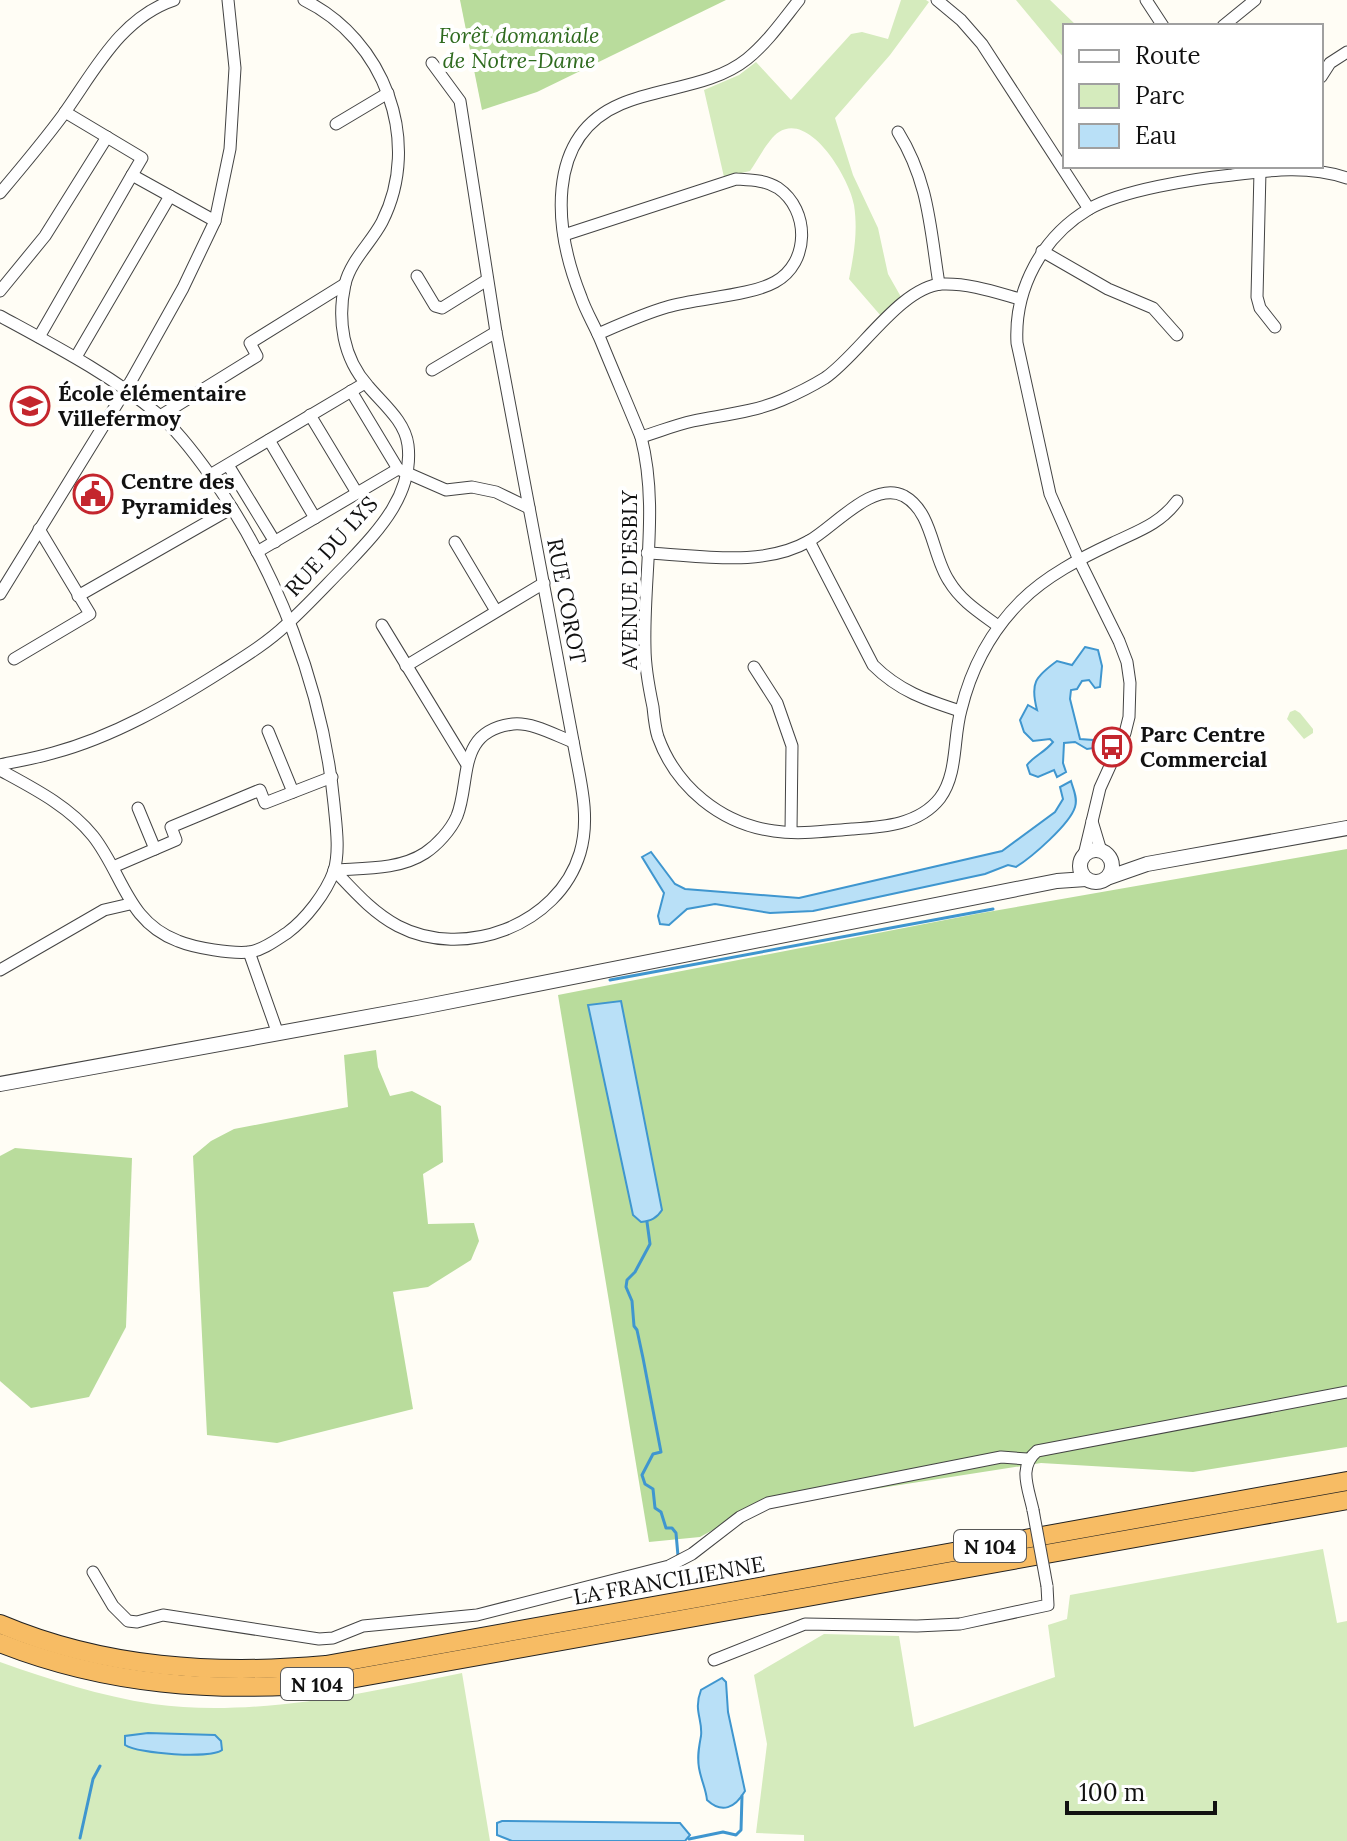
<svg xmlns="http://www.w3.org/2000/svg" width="1347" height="1841" viewBox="0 0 1347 1841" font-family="Lora,serif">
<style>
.green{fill:#d5ebbd}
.forest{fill:#b9dc9c}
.water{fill:#b9e0f7;stroke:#3f96cf;stroke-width:2}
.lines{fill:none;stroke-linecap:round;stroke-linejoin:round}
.stream{stroke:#3f96cf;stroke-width:3}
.minor-casing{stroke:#444;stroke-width:13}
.tertiary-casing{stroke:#444;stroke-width:16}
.trunk-casing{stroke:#222;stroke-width:20}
.minor{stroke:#fff;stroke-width:11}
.tertiary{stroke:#fff;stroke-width:14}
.trunk{stroke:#f7bc64;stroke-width:18}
.minor-bridge-casing{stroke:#444;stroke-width:13;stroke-linecap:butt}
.minor-bridge{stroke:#fff;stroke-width:11}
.labels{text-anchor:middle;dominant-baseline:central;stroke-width:8;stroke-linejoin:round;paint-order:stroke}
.shield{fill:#fff;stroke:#585858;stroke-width:2}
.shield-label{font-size:20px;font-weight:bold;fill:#111}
.park-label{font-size:22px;font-style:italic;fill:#2f6b1f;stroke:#fff}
.poi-label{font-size:22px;font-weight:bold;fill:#111;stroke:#fff;text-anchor:start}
.street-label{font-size:22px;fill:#111;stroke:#fff}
</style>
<rect width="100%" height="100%" fill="#fffdf5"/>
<!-- green -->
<g class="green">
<path d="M901 0H926L929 2 890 55 835 118 853 175 878 228 888 274 901 297 881 316 849 279C854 254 858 231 854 205 850 180 811 112 779 132 768 139 758 160 750 171L724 177 704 90 739 75 756 62 791 100 851 34 862 32 888 39Z"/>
<path d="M1016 0H1050L1077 26H1065V59Z"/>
<path d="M1295 710 1300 713 1313 729V733L1304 739 1287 719 1290 712Z"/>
<path d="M1323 1549 1337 1623 1347 1621V1841H804V1835L756 1833 767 1744 754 1675 824 1634 899 1636 914 1727 1055 1677 1048 1625 1067 1619 1070 1595Z"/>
<path d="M0 1662C51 1680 100 1696 153 1704 251 1718 366 1693 462 1673L490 1841H0Z"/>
</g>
<!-- forest -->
<g class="forest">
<path d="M460 0H726L537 92 482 110Z"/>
<path d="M1347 849V1447L1193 1472 1041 1463 753 1508 700 1537 649 1542 558 995 976 914Z"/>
<path d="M376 1050 378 1067 390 1096 412 1091 441 1106 443 1162 423 1174 428 1224 474 1223 479 1241 471 1260 428 1287 393 1292 413 1409 277 1443 207 1435 193 1156 211 1141 234 1129 348 1107 344 1055Z"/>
<path d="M15 1148 132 1158 126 1327 89 1397 31 1408 0 1381V1156Z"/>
</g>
<!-- water -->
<g class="water">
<path d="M1085 647 1098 650 1102 666 1100 687 1095 688 1089 680 1082 681 1077 689 1071 690 1070 699 1080 739 1093 740 1094 748 1087 749 1075 742 1064 743 1063 763 1066 772 1057 777 1054 770 1038 777 1030 774 1027 765C1035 755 1044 753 1053 742L1050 739 1033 741 1024 732 1020 720 1028 705 1037 710C1030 683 1035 677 1057 661L1072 665Z"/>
<path d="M1071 781C1073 789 1078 798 1075 807 1070 824 1032 857 1016 867L1008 865 985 874 813 911 770 913 715 904 687 909 669 925 660 924 658 916 664 893 642 857 651 852 675 884 685 889 799 898 1002 851 1055 812 1063 799 1060 787Z"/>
<path d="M621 1001 662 1210C657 1218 651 1221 641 1222L633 1215 588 1005Z"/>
<path d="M722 1678 726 1682 728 1712 745 1791C735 1808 722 1814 707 1800 706 1789 701 1780 699 1768 697 1756 699 1747 701 1736 703 1719 693 1711 701 1690Z"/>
<path d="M148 1733 215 1735 221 1741 222 1750C210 1759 139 1754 125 1745V1736Z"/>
<path d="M502 1821 680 1823 690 1835 685 1841H512L497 1835V1823Z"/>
</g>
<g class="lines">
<!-- stream -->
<g class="stream">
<path d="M610 980 993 909"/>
<path d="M647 1222 650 1244 635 1272 627 1280 626 1287 632 1301 634 1326 637 1330 643 1358 661 1452 653 1454 642 1475 645 1484 653 1489 655 1508 661 1512 666 1528H672L676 1533 678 1556"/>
<path d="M80 1838 93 1779 100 1766"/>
<path d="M689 1839 723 1832 736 1835 741 1830 742 1796"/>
</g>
<defs>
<g id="minor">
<path d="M799 0C783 20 767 43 747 59 712 87 660 87 621 104 543 137 555 232 581 297 586 312 595 326 601 341 614 373 628 405 641 437 659 506 643 577 645 648 645 667 649 688 653 707 654 717 655 728 658 737 676 787 721 824 774 831 799 835 826 831 852 829 883 827 919 825 940 798 958 774 953 738 961 710 971 669 991 631 1021 601 1046 576 1081 558 1113 543 1138 531 1160 524 1177 501"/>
<path d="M937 0 961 20 982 44 1089 209"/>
<path d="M1146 0 1163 26"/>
<path d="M1223 26 1255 0"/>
<path d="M1321 77 1330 63 1347 52"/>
<path d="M65 112 142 158 132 175 215 221"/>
<path d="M336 124 388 93"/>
<path d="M898 132C929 182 930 228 939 284"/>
<path d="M1260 171 1257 297 1260 308 1275 327"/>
<path d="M0 193C22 167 43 142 63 115 94 72 120 18 174 0"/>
<path d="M564 235 736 179C751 180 765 180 778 188 810 210 810 263 775 282 750 296 697 298 667 307 643 314 621 324 598 334"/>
<path d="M1042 251 1108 289 1153 308 1177 335"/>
<path d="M417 276 435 306 442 308 487 280"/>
<path d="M0 291 45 236 107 137"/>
<path d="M0 316C55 346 111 375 159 415 178 431 195 454 210 475 277 569 323 689 334 804 336 825 340 851 334 871 326 893 306 919 287 933 276 940 263 950 250 952 232 954 195 948 178 941 127 922 123 874 93 836 69 806 33 788 0 770"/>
<path d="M39 337 132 175"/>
<path d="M76 357 170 196"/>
<path d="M432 370 496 332"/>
<path d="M351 391 398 469"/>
<path d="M310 415 357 493"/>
<path d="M160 416 257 356 250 343 345 284"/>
<path d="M641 437C658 432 675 425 693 421 722 415 754 412 782 400 796 394 812 386 825 378 859 355 900 287 942 284 969 283 995 292 1020 299"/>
<path d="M269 440 315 518"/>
<path d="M228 465 275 542"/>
<path d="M210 475 365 383"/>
<path d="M809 541 873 665C899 691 926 700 960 711"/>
<path d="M455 542 496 611"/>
<path d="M257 552 398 469 446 490 472 487 496 492 529 508"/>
<path d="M647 553C699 555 762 568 809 541 834 527 873 480 904 496 933 512 932 556 949 581 961 601 979 612 998 626"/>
<path d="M0 594 131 381 183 288 215 221 230 149 235 68 228 0"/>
<path d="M78 596 232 508"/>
<path d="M382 625 466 763"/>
<path d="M14 659 90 614 39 529"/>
<path d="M406 666 544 583"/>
<path d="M754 667 777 703 792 746 791 832"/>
<path d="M268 731 293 792"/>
<path d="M0 765C18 761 36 758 53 753 113 737 170 704 222 671 244 657 267 643 286 625 307 606 326 585 346 565 377 532 414 495 408 445 405 421 383 404 368 386 343 358 337 320 345 284 351 260 371 243 382 222 423 141 384 39 304 0"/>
<path d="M138 808 155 849"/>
<path d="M1092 821 1101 851"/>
<path d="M1084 855 1100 788 1125 733 1129 717 1130 683 1127 662 1119 641 1079 560 1050 494 1017 343C1014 289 1042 237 1089 209 1122 190 1193 179 1232 175 1271 170 1308 165 1347 178"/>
<path d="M113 867 176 840 171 827 260 790 265 803 332 777"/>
<path d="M334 870C354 891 372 912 398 926 463 960 558 926 580 853 589 823 583 792 577 762L496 332 460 101 432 63"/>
<path d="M334 870C364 868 399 870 425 853 437 845 451 830 457 816 471 781 456 731 513 724 532 722 555 735 573 742"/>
<path d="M249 952 278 1034"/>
<path d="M0 970 104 910 130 904"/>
<path d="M1033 1510C1028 1487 1018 1467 1037 1451L1347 1392"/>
<path d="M93 1572 113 1606 128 1621 137 1622 163 1615 319 1639 333 1638 363 1626 477 1615 669 1566 692 1554 740 1517 768 1503 1001 1457 1027 1459"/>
<path d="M714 1660 805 1624 917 1626 960 1624 1048 1605 1047 1586"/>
</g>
<g id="tertiary">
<circle cx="1096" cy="866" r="16"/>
<path d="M1107 878 1147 864 1347 828"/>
<path d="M0 1084 422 1007 1057 881 1086 879"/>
</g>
<g id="trunk">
<path d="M0 1624C104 1668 215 1675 326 1665L1347 1481"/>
<path d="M0 1643C106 1685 215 1693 328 1683L1347 1500"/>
</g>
</defs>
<!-- minor casing -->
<use href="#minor" class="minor-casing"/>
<!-- tertiary casing -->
<use href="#tertiary" class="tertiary-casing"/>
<!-- trunk casing -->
<use href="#trunk" class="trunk-casing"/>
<!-- minor -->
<use href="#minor" class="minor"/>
<!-- tertiary -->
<use href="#tertiary" class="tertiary"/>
<!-- trunk -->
<use href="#trunk" class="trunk"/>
<defs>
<path id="minor-bridge" d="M1033 1510 1047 1586"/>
</defs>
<!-- minor-bridge casing -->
<use href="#minor-bridge" class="minor-bridge-casing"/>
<!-- minor-bridge -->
<use href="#minor-bridge" class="minor-bridge"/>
</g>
<!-- icons -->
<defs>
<symbol id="school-ring" viewBox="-11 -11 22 22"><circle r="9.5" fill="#fff" stroke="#c4262e" stroke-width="1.5"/><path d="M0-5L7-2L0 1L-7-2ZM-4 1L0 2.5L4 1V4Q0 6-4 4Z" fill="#c4262e"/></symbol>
<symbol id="civic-ring" viewBox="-11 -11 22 22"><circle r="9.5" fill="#fff" stroke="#c4262e" stroke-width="1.5"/><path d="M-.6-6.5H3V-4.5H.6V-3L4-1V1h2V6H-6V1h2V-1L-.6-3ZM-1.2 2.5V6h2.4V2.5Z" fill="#c4262e"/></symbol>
<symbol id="bus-ring" viewBox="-11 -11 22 22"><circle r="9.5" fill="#fff" stroke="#c4262e" stroke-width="1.5"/><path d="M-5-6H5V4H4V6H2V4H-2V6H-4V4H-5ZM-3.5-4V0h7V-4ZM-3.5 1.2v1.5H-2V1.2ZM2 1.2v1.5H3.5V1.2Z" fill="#c4262e"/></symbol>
</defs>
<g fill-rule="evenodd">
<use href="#school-ring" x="8" y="384" width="44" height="44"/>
<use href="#civic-ring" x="71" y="472" width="44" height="44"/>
<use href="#bus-ring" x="1090" y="725" width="44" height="44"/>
</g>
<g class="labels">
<!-- shield labels -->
<g class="shield">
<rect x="954" y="1530" width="72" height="32" rx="6"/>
<rect x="281" y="1668" width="72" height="32" rx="6"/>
</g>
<g class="shield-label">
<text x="990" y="1546">N 104</text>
<text x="317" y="1684">N 104</text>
</g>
<!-- park labels -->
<g class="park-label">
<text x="519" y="35">Forêt domaniale<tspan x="519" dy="25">de Notre-Dame</tspan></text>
</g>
<!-- poi labels -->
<g class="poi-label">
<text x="58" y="393">École élémentaire<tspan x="58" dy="25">Villefermoy</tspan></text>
<text x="121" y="481">Centre des<tspan x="121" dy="25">Pyramides</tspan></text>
<text x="1140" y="734">Parc Centre<tspan x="1140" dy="25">Commercial</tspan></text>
</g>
<!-- street labels -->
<g class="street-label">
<text transform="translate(331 546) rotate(-48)">RUE DU LYS</text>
<text transform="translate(629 580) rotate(-90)">AVENUE D'ESBLY</text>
<text transform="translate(567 601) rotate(79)">RUE COROT</text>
<text transform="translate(669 1580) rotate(-10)">LA FRANCILIENNE</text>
</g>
</g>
<!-- legend -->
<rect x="1063" y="24" width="260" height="144" fill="#ffffff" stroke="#a0a0a0" stroke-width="2"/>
<rect x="1079" y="50" width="40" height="12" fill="#ffffff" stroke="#a0a0a0" stroke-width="2"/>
<text x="1135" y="64" font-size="24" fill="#111111">Route</text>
<rect x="1079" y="84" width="40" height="24" fill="#d5ebbd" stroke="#a0a0a0" stroke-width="2"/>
<text x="1135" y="104" font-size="24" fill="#111111">Parc</text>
<rect x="1079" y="124" width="40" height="24" fill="#b9e0f7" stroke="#a0a0a0" stroke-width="2"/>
<text x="1135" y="144" font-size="24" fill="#111111">Eau</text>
<!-- scale -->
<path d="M1067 1801v12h148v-12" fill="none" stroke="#111111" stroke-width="4"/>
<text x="1079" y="1801" font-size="24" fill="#111111" stroke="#ffffff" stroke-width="6" paint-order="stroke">100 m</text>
</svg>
